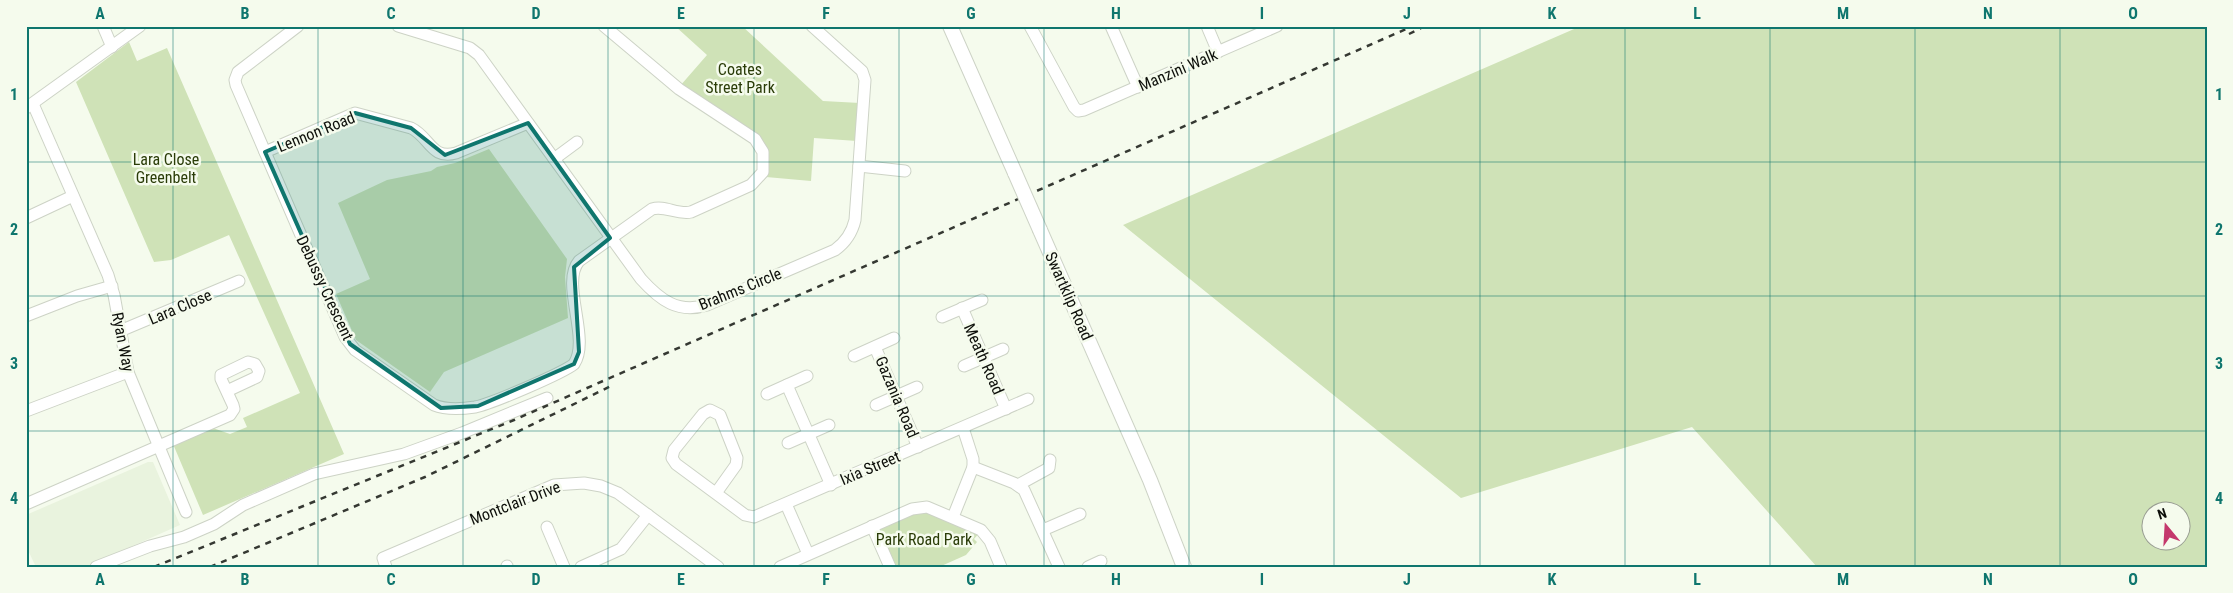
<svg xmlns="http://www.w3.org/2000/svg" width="2233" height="593" viewBox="0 0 2233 593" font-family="'Roboto Condensed',sans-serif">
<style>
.built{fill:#e9f3de}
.green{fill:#cfe2b7;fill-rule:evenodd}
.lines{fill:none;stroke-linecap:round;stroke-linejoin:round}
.minor-casing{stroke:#cdd3c6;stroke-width:13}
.major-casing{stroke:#cdd3c6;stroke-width:16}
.minor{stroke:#fff;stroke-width:11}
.major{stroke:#fff;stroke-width:14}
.rail{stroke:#353832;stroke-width:2.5;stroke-dasharray:6 6;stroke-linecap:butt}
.major-bridge-casing{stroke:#cdd3c6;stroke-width:16;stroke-linecap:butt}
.major-bridge{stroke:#fff;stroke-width:14}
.marked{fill:#0f766e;fill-opacity:0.2;stroke:#0f766e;stroke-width:4;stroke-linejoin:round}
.grid{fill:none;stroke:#0f766e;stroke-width:1;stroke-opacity:0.55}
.labels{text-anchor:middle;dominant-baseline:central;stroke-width:5;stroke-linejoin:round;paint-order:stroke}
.park-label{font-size:16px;fill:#2a3c08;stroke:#f5fbed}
.street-label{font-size:16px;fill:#0d0f0a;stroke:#f5fbed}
.neatline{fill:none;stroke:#0f766e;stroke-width:2}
.grid-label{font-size:16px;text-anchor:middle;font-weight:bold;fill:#0f766e}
</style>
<rect width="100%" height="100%" fill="#f5fbed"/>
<!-- built -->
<path class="built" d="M148 462H153L180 525 85 567H36L26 546V515Z"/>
<!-- green -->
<g class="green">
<path d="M675 26H742L823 101 860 103 857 141 814 138 811 181 766 177 767 153 680 86 707 55Z"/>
<path d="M1581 26H2207V567H1817L1692 427 1461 498 1123 225ZM2180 510V540H2150V510Z"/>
<path d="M129 42 137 61 167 48 344 454 203 515 173 444 210 427 230 434 247 427 243 418 300 393 229 235 171 260 154 262 76 82Z"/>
<path d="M489 149 567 259 565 277 568 318 444 372 430 392 356 340 336 294 370 279 338 203 387 180 431 171 437 167 455 163Z"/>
<path d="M922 510 980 532 974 539 977 542 966 555 939 567H893L879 529Z"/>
</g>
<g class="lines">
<defs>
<g id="minor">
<path d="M103 26 112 47"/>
<path d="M298 26 238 72 235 80 236 85 345 337 355 350 434 405C446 410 462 409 475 407 491 404 563 373 574 364 591 339 560 283 579 261L652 209C665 205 677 215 691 212L751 185 763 172V152L755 139 679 89 604 26"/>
<path d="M398 26 470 48 479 55 641 279C660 300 678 314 707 305L835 250C846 242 852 233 855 220L865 80 862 71 812 26"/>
<path d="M1030 26 1074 107 1078 111 1084 110 1277 26"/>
<path d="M1111 26 1138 87"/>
<path d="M1207 26 1218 52"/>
<path d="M33 104 108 275 114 295 128 372 186 512"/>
<path d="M26 108 140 26"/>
<path d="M265 152 355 113 411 128C430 137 431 160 456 153L528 123"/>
<path d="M554 159 577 142"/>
<path d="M859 166 905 171"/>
<path d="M26 218 73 196"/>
<path d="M962 308 1006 409"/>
<path d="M26 316 77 296 112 286"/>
<path d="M942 317 982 300"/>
<path d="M120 331 239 281"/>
<path d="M875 347 918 447"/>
<path d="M854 356 894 338"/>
<path d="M964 366 1003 349"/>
<path d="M787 385 831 485"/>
<path d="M767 394 807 376"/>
<path d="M876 405 917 387"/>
<path d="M26 411 128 372"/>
<path d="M788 443 829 425"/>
<path d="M973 467 1014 483 1024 490 1059 567"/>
<path d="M1018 485 1049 468 1050 460"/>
<path d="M716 493 736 465 737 458 720 415 710 410 703 414 674 450 672 458 676 464 745 515 754 517 1028 399"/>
<path d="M26 504 230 415 234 409 233 405 221 379V375L248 362 255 364 259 371 257 377 227 391"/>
<path d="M786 504 808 554"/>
<path d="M953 517 973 467V459L963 428"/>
<path d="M872 526 890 567"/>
<path d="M547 527 564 567"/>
<path d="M1043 530 1080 514"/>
<path d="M507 566V567"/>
<path d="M96 567 150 546 184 537 214 524 243 505 314 474 404 454 462 433 547 398"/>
<path d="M386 567 383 558 554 485 584 483 601 486 618 493 718 567"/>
<path d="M581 567 621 549 648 515"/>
<path d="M780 567 912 509 927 507 981 530 990 541 1001 567"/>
<path d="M1088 567 1101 561"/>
</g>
<g id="major">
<path d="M950 26 1015 173"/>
<path d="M1040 230 1150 480 1184 567"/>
</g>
</defs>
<!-- minor casing -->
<use href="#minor" class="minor-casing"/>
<!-- major casing -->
<use href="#major" class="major-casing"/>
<!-- minor -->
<use href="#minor" class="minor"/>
<!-- major -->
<use href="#major" class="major"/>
<!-- rail -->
<g class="rail">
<path d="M1409 34 1425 26"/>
<path d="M154 567 514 420 1413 26"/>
<path d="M210 567 425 477 613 385"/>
</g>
<defs>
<path id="major-bridge" d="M1015 173 1040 230"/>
</defs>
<!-- major-bridge casing -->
<use href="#major-bridge" class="major-bridge-casing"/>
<!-- major-bridge -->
<use href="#major-bridge" class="major-bridge"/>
</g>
<!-- marked area -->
<path class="marked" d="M355 113 411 128 445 155 528 123 610 238 574 267 579 352 574 364 478 406 441 408 350 344 265 152Z"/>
<!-- grid -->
<path class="grid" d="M173 26V567M318 26V567M463 26V567M608 26V567M754 26V567M899 26V567M1044 26V567M1189 26V567M1334 26V567M1480 26V567M1625 26V567M1770 26V567M1915 26V567M2060 26V567M26 162H2207M26 296H2207M26 431H2207"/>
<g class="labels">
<!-- park labels -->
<g class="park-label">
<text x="740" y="69">Coates<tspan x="740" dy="18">Street Park</tspan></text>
<text x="166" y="159">Lara Close<tspan x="166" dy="18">Greenbelt</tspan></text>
<text x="924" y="539">Park Road Park</text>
</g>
<!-- street labels -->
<g class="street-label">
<text transform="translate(1178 70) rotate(-23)">Manzini Walk</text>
<text transform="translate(316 132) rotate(-22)">Lennon Road</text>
<text transform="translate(325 288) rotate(65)">Debussy Crescent</text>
<text transform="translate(740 289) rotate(-22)">Brahms Circle</text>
<text transform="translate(1069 296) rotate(66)">Swartklip Road</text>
<text transform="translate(180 307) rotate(-23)">Lara Close</text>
<text transform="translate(123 342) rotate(79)">Ryan Way</text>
<text transform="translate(984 359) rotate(66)">Meath Road</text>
<text transform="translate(897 397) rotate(67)">Gazania Road</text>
<text transform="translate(870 468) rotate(-23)">Ixia Street</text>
<text transform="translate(515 503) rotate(-21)">Montclair Drive</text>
</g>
</g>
<!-- border -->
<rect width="2233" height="593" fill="none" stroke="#f5fbed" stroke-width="55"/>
<!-- north arrow -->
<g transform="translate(2166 526) rotate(342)"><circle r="24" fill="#f5fbed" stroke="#989d92"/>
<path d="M0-4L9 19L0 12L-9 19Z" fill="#c4386c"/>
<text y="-8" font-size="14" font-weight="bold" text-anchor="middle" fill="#0d0f0a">N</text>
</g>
<rect x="28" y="28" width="2178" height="538" class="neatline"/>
<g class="grid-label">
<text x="100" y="19">A</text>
<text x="245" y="19">B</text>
<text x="391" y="19">C</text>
<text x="536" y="19">D</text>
<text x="681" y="19">E</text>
<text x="826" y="19">F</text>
<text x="971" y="19">G</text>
<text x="1116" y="19">H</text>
<text x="1262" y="19">I</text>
<text x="1407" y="19">J</text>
<text x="1552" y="19">K</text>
<text x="1697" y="19">L</text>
<text x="1843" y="19">M</text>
<text x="1988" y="19">N</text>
<text x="2133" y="19">O</text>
<text x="14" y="100">1</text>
<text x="2219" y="100">1</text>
<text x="14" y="235">2</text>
<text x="2219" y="235">2</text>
<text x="14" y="369">3</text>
<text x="2219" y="369">3</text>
<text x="14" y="504">4</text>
<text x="2219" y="504">4</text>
<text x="100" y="585">A</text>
<text x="245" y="585">B</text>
<text x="391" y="585">C</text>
<text x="536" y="585">D</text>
<text x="681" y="585">E</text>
<text x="826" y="585">F</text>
<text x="971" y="585">G</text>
<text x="1116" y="585">H</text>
<text x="1262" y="585">I</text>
<text x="1407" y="585">J</text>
<text x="1552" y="585">K</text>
<text x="1697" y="585">L</text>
<text x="1843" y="585">M</text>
<text x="1988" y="585">N</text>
<text x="2133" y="585">O</text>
</g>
</svg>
